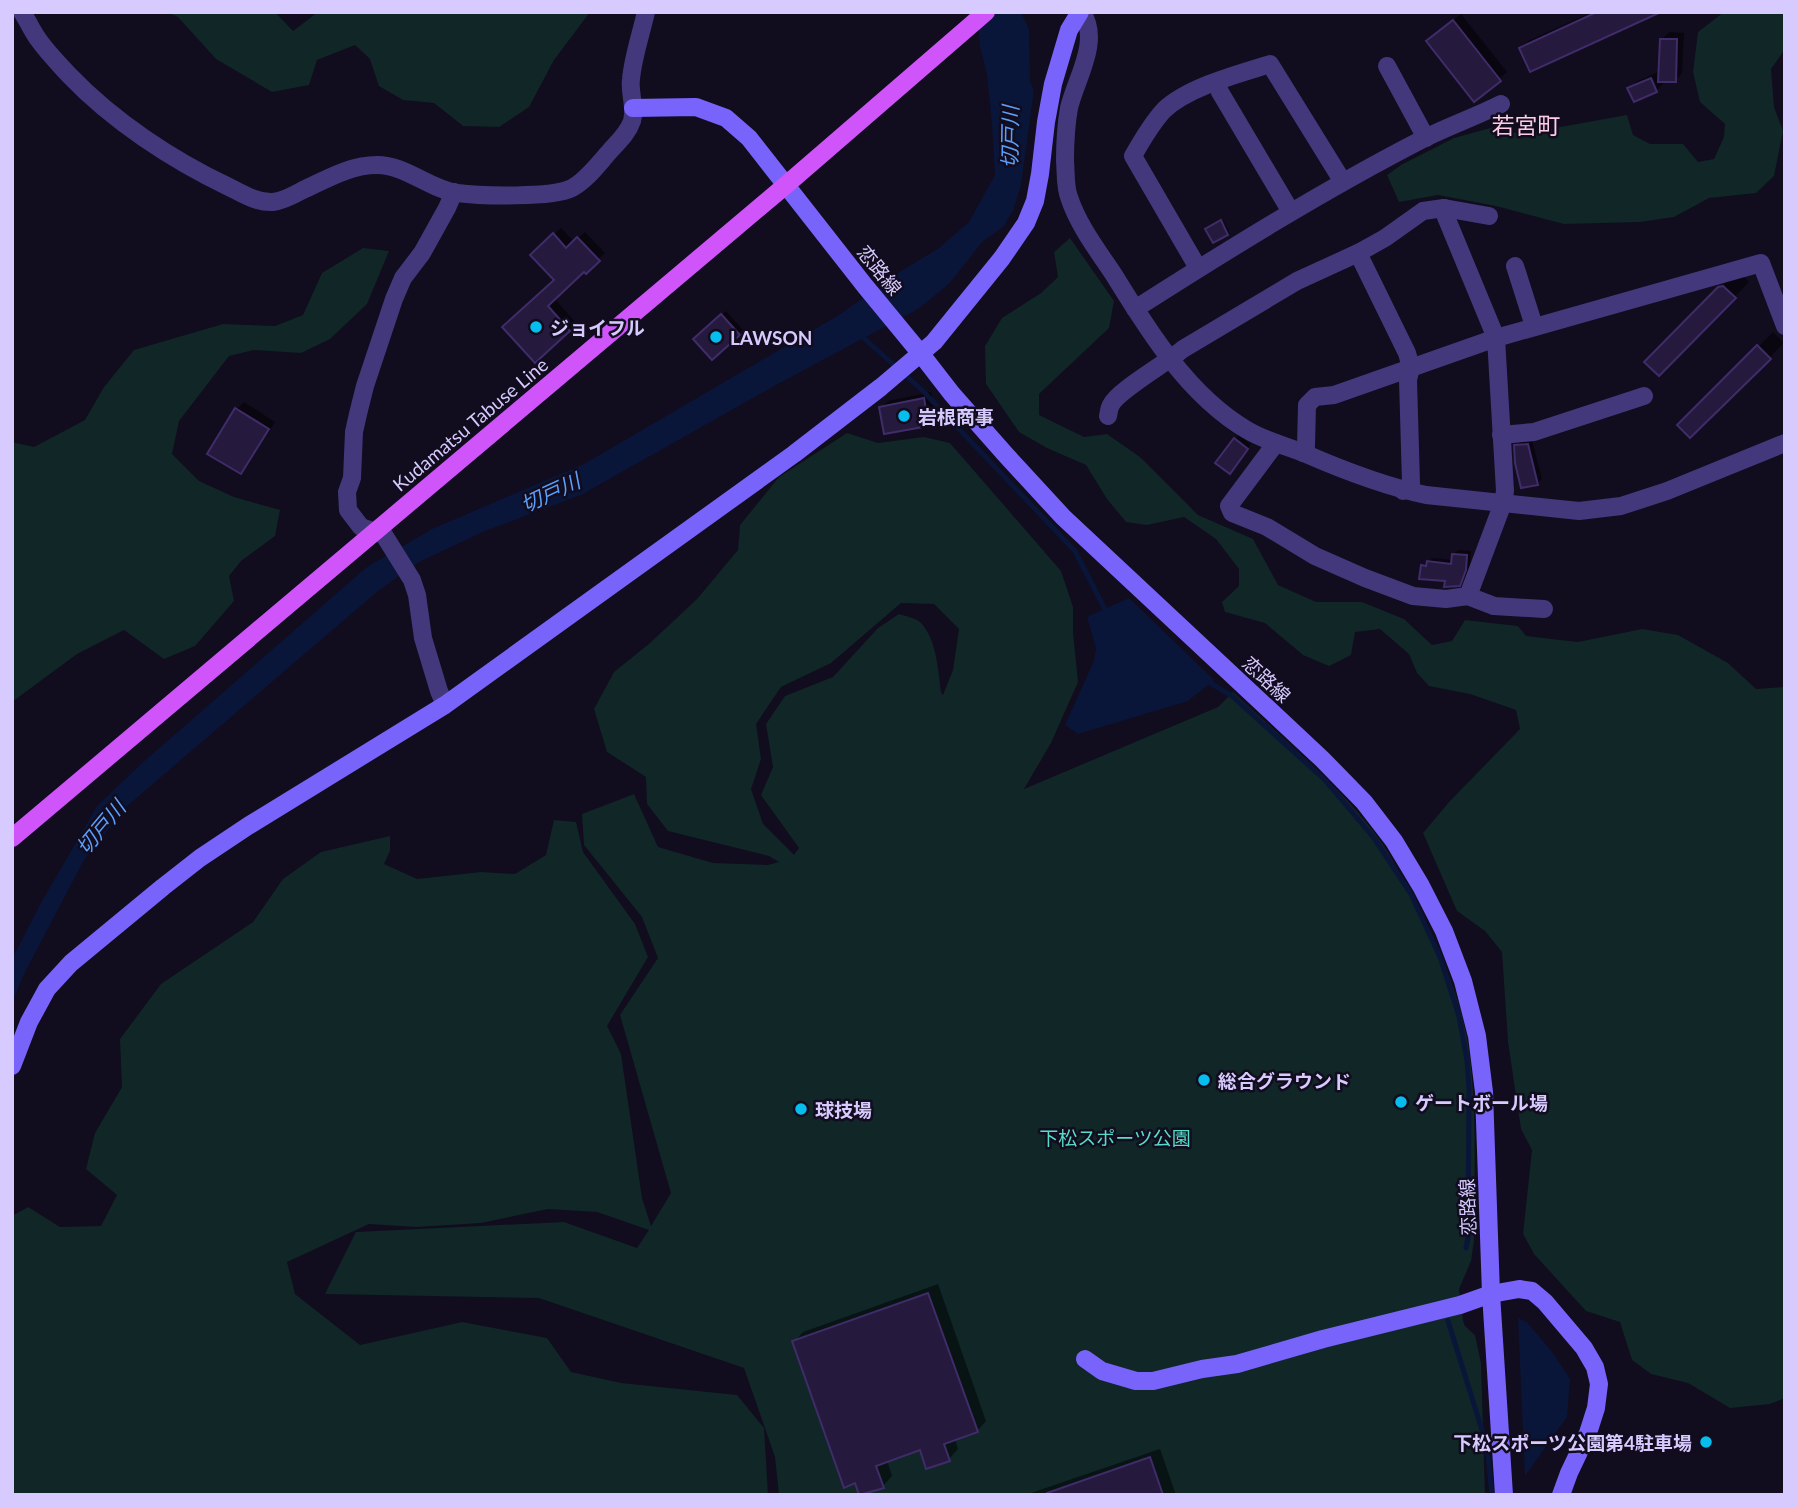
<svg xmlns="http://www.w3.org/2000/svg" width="1797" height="1507" viewBox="0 0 1797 1507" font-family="Lato,'Noto Sans JP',sans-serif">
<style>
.green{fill:#102627;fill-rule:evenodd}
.water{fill:#0a1639}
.shadow{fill:#0007}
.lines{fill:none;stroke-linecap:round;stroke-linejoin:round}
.stream{stroke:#0a1639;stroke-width:5}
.building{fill:#25193e;stroke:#3f2c69;stroke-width:2}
.street{stroke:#43387c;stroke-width:18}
.secondary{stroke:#7964fb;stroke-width:18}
.primary{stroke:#cf55fb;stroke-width:18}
.poi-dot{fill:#06bdee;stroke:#110c1e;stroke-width:2.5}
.labels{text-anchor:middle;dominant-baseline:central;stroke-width:5;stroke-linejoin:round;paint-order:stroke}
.street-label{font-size:19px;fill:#d6cafe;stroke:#110c1e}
.poi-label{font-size:19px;font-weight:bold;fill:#d6cafe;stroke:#110c1e;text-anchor:start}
.park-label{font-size:19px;fill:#59dbc9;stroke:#110c1e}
.water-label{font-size:21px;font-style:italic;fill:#5b9ffb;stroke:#110c1e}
.quarter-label{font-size:23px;fill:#fecce6;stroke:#110c1e}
</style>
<rect width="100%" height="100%" fill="#110c1e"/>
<!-- green -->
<g class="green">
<path d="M167 12H275L293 31 318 12H590L554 60 529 107 499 127 463 126 434 103 403 100 379 86 370 59 355 45 317 60 309 85 272 92 216 59 178 17Z"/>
<path d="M1724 12H1785V49L1771 69 1774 107 1783 131 1774 176 1756 193 1709 198 1674 217 1640 222 1564 224 1496 206 1438 195 1399 202 1387 175 1401 165 1454 138 1494 127 1521 134 1627 115 1633 135 1650 144H1683L1698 162 1714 159 1724 137 1725 124 1700 102 1693 72 1698 32Z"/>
<path d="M1070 238 1114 301 1109 328 1039 394V415L1084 437 1107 434 1140 457 1198 515 1253 539 1278 585 1316 602H1362L1404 619 1432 645 1452 641 1465 620 1518 626 1526 636 1578 642 1642 629 1678 635 1728 663 1756 689 1785 687V1398L1770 1404 1730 1408 1688 1383 1651 1374 1632 1360 1620 1322 1586 1311 1534 1254 1523 1234 1532 1150 1521 1129 1508 1042 1502 952 1485 931 1457 911 1423 833 1450 801 1520 729 1516 710 1470 694 1429 686 1417 673 1409 654 1380 629 1355 632 1351 655 1329 666 1303 655 1265 623 1225 612 1222 602 1239 586V569L1216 539 1184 517 1147 525 1126 522 1107 499 1086 465 1047 448 1019 432 986 384 985 346 1002 318 1041 293 1058 277 1054 252Z"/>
<path d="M363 248 389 251 367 304 330 339 301 353 254 350 229 356 179 421 172 454 199 481 234 497 280 510 275 536 241 561 229 576 234 601 195 646 164 659 124 630 77 654 12 702V442L34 447 85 420 104 387 134 350 223 324 275 326 303 315 322 273Z"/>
<path d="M847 433 878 443 924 437 950 443 1061 571 1073 607V632L1078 682 1051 743 1024 789 1218 707 1233 692C1281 737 1332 779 1373 831 1387 849 1398 870 1409 890 1434 937 1457 986 1467 1039 1478 1102 1474 1177 1474 1241L1471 1261 1459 1289 1463 1321 1465 1326 1475 1335 1481 1363 1485 1495H779L775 1457 744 1368 539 1298 325 1294 356 1232 564 1222 637 1248 649 1230 597 1212 548 1209 481 1223 416 1227 369 1224 287 1262 295 1294 360 1345 462 1322 547 1338 571 1372 621 1383 737 1395 764 1428 768 1495H12V1216L28 1207 60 1227 101 1226 117 1195 86 1169 95 1133 122 1087 120 1039 161 984 253 922 283 879 321 852 390 836V851L384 864 417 879 481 872 515 874 546 855 554 820 576 822 583 852 635 924 648 957 607 1026 621 1054 642 1198 651 1226 671 1193 620 1015 658 958 642 917 584 845 582 814 634 794 658 847 713 863 768 865 779 862 769 856 668 831 647 804 646 777 607 752 594 709 614 672 650 643 697 599 738 550 740 525 779 477ZM901 603 934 604 959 629 953 670 943 695 941 692C938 670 937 639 920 622 915 618 905 616 899 614L878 628 833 677 785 696 766 724 773 767 761 795 799 848 794 855 763 824 751 789 761 759 756 724 781 687 831 663Z"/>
</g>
<!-- water -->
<g class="water">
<path d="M977 12H1021L1029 29 1030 81 1034 90 1021 185 1013 211 1003 227 982 242 949 284 918 309 776 385 581 495 485 531 419 562 378 591 126 807 84 860 24 974 12 1002V959L41 903 97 806 141 764 367 567 432 529 584 464 839 315 898 273 939 248 969 222 995 175 992 124 987 75 980 46Z"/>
<path d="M1129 598 1214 680 1188 701 1078 734 1065 725 1094 661 1096 648 1087 617Z"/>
<path d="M1518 1318 1527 1322 1553 1353 1570 1379 1567 1417 1525 1476Z"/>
</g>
<!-- shadow -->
<g class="shadow">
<path d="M1592 12H1657L1521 48 1528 41Z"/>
<path d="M1461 14 1507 72 1475 99 1435 35Z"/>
<path d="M1669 32 1684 33 1682 73 1675 81 1661 80 1663 84 1656 91 1629 89 1636 82 1658 72 1660 74 1662 39Z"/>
<path d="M1223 220 1229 231 1213 241 1209 228Z"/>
<path d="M561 228 574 242 585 232 605 253 586 271 585 270 554 298 576 323 569 330 504 327 556 279 532 255Z"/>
<path d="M1739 272 1749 282 1659 374 1647 362 1735 273Z"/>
<path d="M726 311 743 330 712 358 696 339Z"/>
<path d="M1773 332 1784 343 1690 436 1680 425Z"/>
<path d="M931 392 936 417 929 424 881 408 888 401Z"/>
<path d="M244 402 275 422 248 465 241 472 237 409Z"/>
<path d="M1239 435 1251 444 1234 467 1235 439Z"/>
<path d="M1532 440 1542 479 1537 483 1515 446 1520 442Z"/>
<path d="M1458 550 1471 551 1470 564 1464 579 1459 584 1447 580 1422 566 1433 558 1453 560V555Z"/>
<path d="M938 1284 986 1421 977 1431 955 1439 958 1449 949 1459 921 1448 887 1460 892 1476 883 1486 794 1342 803 1332Z"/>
<path d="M1160 1449 1176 1495H1025Z"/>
</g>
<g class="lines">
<!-- stream -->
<g class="stream">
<path d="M859 334 922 390 1075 551 1108 615"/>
<path d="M1207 681 1232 696 1325 780 1374 838 1411 894 1440 957 1459 1016 1467 1060 1469 1088 1468 1238 1466 1248"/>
<path d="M1448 1321 1487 1446 1492 1495"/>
</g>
</g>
<!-- building -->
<g class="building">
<path d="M1597 12H1661L1530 72 1519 48Z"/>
<path d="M1453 20 1501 81 1474 102 1426 41Z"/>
<path d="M1660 39H1677L1676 82H1658Z"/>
<path d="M1651 78 1657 92 1634 102 1627 88Z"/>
<path d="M1221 220 1228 235 1213 243 1205 229Z"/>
<path d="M553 233 566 248 577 237 600 261 586 274 584 272 548 306 570 331 535 363 502 327 554 280 530 255Z"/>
<path d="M1723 286 1736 298 1659 376 1644 362 1718 287Z"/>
<path d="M721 314 740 335 712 360 693 339Z"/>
<path d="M1757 345 1771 359 1690 438 1677 425Z"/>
<path d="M924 398 929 426 884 434 879 407Z"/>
<path d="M235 408 269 429 241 474 207 454Z"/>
<path d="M1234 438 1248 449 1230 474 1215 463Z"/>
<path d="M1528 444 1538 485 1521 488 1515 463 1514 445Z"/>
<path d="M1452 554 1467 555 1466 570 1460 586 1444 587 1445 581 1419 579 1421 565 1426 566 1427 561 1451 564Z"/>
<path d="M928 1293 978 1432 944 1444 950 1461 926 1469 920 1450 876 1466 884 1488 859 1495 855 1483 844 1488 792 1341Z"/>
<path d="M1150 1457 1163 1495H1047V1493Z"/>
</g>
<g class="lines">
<!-- street -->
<g class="street">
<path d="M22 12C28 21 32 31 38 39 47 52 59 64 69 75 113 121 172 160 229 187 243 194 257 203 273 202 283 201 294 195 303 190 327 179 350 165 377 165 406 165 429 189 457 193 480 196 553 198 572 188 587 180 599 163 610 151 618 142 628 133 632 121 636 107 629 93 631 79 633 57 641 34 646 12"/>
<path d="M1082 12C1101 42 1076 78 1069 108 1066 125 1065 143 1065 161 1066 172 1065 187 1069 197 1078 225 1098 251 1114 275 1149 332 1189 396 1247 430 1265 441 1287 446 1306 454 1345 471 1384 486 1426 495L1579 511 1621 506 1667 491 1785 443"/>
<path d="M1387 66 1426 138"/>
<path d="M1216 82 1220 92 1291 212"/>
<path d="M1444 208 1446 217 1496 338 1505 491 1503 503 1468 596"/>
<path d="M1358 253 1407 353 1411 367 1408 380 1411 483 1403 491"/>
<path d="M1515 266 1534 326"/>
<path d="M1198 268 1133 156C1142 140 1152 123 1164 110 1188 87 1238 74 1270 64L1343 182"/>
<path d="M1135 309C1229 249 1324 190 1423 139 1449 126 1475 117 1501 104"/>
<path d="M1108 416C1109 412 1109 408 1111 405 1117 391 1168 362 1183 349L1297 281 1358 253 1385 238 1423 211 1444 208 1489 216"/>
<path d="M1501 435 1534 432 1644 396"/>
<path d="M1276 443 1229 506 1232 513 1267 527 1315 556 1365 578 1413 596 1446 599 1468 596 1494 606 1544 609"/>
<path d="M1303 453 1306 446 1307 405 1315 397 1334 395 1496 338 1761 263 1785 326"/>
<path d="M445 705 439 691 423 638 417 595 412 580 384 535 361 527 348 510 347 492 352 478 354 432 358 414 365 386 394 299 403 278 422 253 447 208 454 192"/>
</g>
<!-- secondary -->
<g class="secondary">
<path d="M633 108 696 107 726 118 749 138 865 286 921 354 952 394 1005 454 1063 517 1322 759 1364 802 1394 841 1421 886 1444 931 1463 981 1477 1036 1484 1092 1491 1294 1504 1495"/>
<path d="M12 1066 29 1022 47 989 71 963 163 887 200 858 248 826 445 705 794 454 881 387 934 342 1002 258 1026 223 1035 201 1040 174 1046 122 1053 84 1069 30 1080 12"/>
<path d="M1085 1359 1102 1371 1136 1381H1153L1202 1369 1237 1364 1323 1339 1460 1305 1491 1294 1519 1289 1532 1291 1545 1302 1584 1348 1595 1367 1599 1384 1596 1408 1588 1433 1569 1473 1561 1495"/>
</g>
<!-- primary -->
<path class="primary" d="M12 838 786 185 986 12"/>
</g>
<!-- markers -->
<g class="poi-dot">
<circle cx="536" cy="327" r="7"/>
<circle cx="716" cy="337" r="7"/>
<circle cx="904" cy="416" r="7"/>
<circle cx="1204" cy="1080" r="7"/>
<circle cx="1401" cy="1102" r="7"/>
<circle cx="801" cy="1109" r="7"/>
<circle cx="1706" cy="1442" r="7"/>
</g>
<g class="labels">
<!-- street labels -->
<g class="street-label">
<text transform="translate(880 270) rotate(51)">恋路線</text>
<text transform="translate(470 424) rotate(-40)">Kudamatsu Tabuse Line</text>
<text transform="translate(1267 679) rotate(43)">恋路線</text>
<text transform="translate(1467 1207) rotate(-92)">恋路線</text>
</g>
<!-- poi labels -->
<g class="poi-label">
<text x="550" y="327">ジョイフル</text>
<text x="730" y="337">LAWSON</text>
<text x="918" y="416">岩根商事</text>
<text x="1218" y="1080">総合グラウンド</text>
<text x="1415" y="1102">ゲートボール場</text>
<text x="815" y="1109">球技場</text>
<text x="1692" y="1442" text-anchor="end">下松スポーツ公園第4駐車場</text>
</g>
<!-- park labels -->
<g class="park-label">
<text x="1115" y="1137">下松スポーツ公園</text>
</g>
<!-- water labels -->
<g class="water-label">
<text transform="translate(1009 137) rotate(-89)">切戸川</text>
<text transform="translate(550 492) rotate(-25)">切戸川</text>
<text transform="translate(100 827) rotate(-50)">切戸川</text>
</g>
<!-- quarter labels -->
<g class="quarter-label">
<text x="1526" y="125">若宮町</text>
</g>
</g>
<!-- border -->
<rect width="1797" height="1507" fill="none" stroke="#d6cafe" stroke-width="28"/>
</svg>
